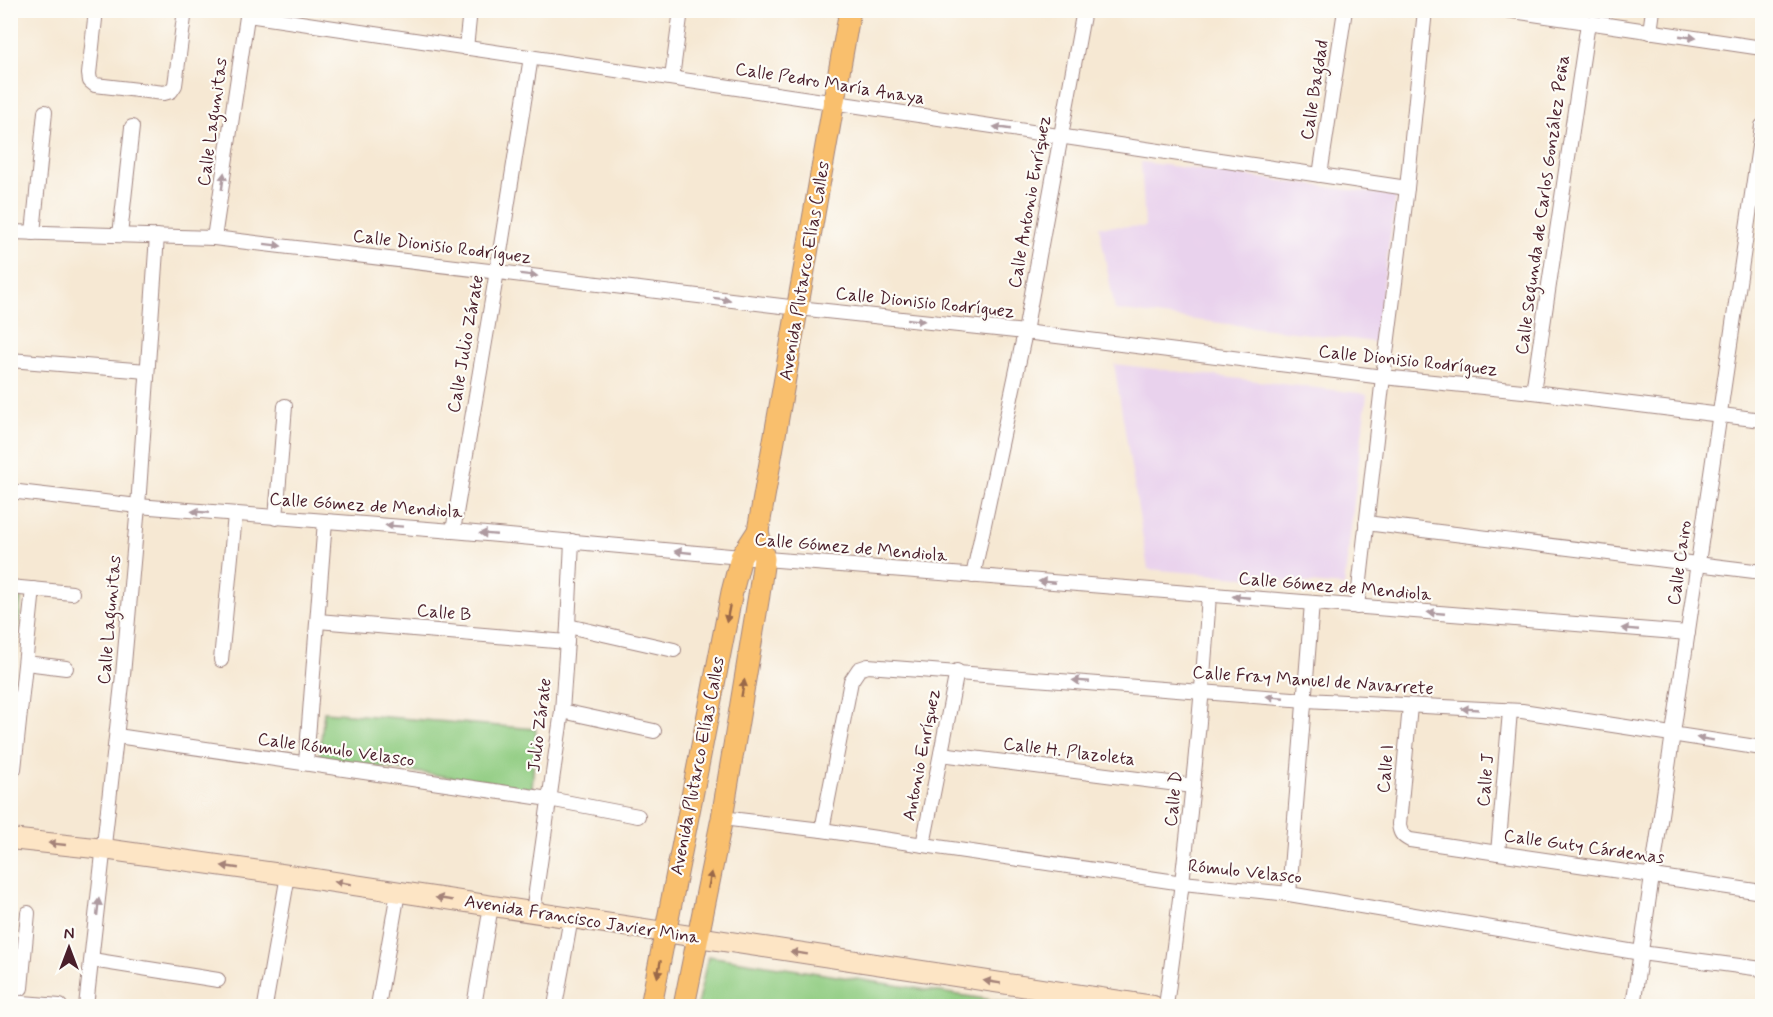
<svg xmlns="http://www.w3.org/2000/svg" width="1773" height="1017" viewBox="0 0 1773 1017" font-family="Mynerve,sans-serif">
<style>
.built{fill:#e9d2ed}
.green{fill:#90cc81;stroke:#6d7656;stroke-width:1.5}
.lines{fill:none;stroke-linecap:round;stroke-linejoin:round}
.street-casing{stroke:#a0847f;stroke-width:16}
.secondary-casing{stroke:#a0847f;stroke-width:22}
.primary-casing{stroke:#a0847f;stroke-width:23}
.street{stroke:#fff;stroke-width:14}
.secondary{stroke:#fde5c5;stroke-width:20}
.primary{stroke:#f9bf6d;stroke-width:21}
.oneway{fill:#ae9aa0}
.oneway2{fill:#996749}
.oneway3{fill:#a48278}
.labels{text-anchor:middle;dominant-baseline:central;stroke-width:4.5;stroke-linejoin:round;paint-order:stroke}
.street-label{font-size:18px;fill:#4a1f2b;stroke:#fdfcf7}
</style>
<rect width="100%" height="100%" fill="#fdfcf7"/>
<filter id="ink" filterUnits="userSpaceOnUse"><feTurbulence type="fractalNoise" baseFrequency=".0167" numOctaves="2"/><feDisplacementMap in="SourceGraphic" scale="12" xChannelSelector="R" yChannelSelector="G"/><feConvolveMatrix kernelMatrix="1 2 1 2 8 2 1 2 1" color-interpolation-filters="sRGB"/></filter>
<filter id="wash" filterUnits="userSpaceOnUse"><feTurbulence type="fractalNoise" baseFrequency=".008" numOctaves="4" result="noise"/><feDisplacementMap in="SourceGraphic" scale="24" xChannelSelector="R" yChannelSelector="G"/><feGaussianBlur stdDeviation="1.35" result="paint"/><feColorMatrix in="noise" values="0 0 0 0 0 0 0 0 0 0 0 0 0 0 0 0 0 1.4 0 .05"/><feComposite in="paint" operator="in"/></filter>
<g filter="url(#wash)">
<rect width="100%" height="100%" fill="#f6e8d3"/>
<!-- built -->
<g class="built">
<path d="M1141 162 1396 196 1375 342 1115 310 1099 226 1145 227Z"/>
<path d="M1114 364 1367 394 1344 586 1148 569Z"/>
</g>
<!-- green -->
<g class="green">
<path d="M11 598 21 599 11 706 10 598Z"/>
<path d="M324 712 536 729 532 789 319 758Z"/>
<path d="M708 956 1024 1005 1023 1006H697Z"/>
</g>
</g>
<g filter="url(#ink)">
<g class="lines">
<defs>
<g id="street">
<path d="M96 10 89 74 90 81 95 85 164 93 171 91 175 85 185 10"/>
<path d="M1506 10 1762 48"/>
<path d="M247 15 1407 188"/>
<path d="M1650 32 1653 10"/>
<path d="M466 48 470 10"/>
<path d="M672 78 681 10"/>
<path d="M1320 175 1345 10"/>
<path d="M10 232 214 238 798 308 1025 332 1383 377 1533 392 1762 420"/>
<path d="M33 233 45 112"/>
<path d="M120 235 132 127"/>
<path d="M214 238 248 10"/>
<path d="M10 360 147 371"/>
<path d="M1533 392 1588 23"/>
<path d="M10 491 138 506 453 531 741 557 1688 633"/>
<path d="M276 518 285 406"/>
<path d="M1366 523 1762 572"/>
<path d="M453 531 497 271 531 57"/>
<path d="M973 576 1025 332 1084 10"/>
<path d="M10 587 72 593"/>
<path d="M1357 607 1383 377 1407 188 1425 10"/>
<path d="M318 621 567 642"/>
<path d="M568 626 674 650"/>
<path d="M221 660 235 515"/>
<path d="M26 663 66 668"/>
<path d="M1410 706 1399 824C1400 833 1402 836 1410 840L1762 892"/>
<path d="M562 711 654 731"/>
<path d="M117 736 549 799 638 816"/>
<path d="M941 754 1193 786"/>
<path d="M306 763 325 521"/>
<path d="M14 769 33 589"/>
<path d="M722 818 822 830 1183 883 1289 894 1641 953 1762 969"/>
<path d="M822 830 851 681 859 669 868 666 1306 700 1522 711 1762 748"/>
<path d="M923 845 957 671"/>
<path d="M1498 853 1510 711"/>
<path d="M1289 894 1312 603"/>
<path d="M533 912 562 711 568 626 572 541"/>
<path d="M92 960 218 980"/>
<path d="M21 988 28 913"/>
<path d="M10 1002 60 1006"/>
<path d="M86 1006 123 675 138 506 157 236"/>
<path d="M265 1006 288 875"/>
<path d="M378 1006 398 892"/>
<path d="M474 1006 491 906"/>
<path d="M555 1006 571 918"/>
<path d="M1048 1006 1050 991"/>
<path d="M1166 1006C1185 869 1200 733 1209 595"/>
<path d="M1633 1006 1762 126"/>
</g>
<path id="secondary" d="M10 839 104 849 288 875 1153 1006"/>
<g id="primary">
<path d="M651 1006 732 592 741 557 758 531"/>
<path d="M684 1006 722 818 759 595 764 559 758 531 850 10"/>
</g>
</defs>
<!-- street casing -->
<use href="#street" class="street-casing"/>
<!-- secondary casing -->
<use href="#secondary" class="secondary-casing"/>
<!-- primary casing -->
<use href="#primary" class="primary-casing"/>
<!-- street -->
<use href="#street" class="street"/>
<!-- secondary -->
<use href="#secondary" class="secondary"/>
<!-- primary -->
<use href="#primary" class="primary"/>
</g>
<!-- one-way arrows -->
<defs><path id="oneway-solid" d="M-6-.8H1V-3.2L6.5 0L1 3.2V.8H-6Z" transform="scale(1.5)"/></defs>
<g class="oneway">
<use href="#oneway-solid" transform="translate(1688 37) rotate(8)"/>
<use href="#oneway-solid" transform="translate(1002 128) rotate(-172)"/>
<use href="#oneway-solid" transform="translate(223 181) rotate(-82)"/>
<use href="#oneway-solid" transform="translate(273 245) rotate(7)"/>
<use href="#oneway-solid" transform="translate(529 275) rotate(7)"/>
<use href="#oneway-solid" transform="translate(722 299) rotate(7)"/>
<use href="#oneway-solid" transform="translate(916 320) rotate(6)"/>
<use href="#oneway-solid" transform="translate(200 512) rotate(-175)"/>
<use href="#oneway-solid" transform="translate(394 526) rotate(-176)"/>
<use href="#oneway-solid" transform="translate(488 534) rotate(-175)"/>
<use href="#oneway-solid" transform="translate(683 552) rotate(-174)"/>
<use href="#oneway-solid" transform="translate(1047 582) rotate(-175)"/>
<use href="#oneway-solid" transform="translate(1241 597) rotate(-175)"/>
<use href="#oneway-solid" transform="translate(1436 613) rotate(-175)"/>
<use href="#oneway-solid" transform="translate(1630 629) rotate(-175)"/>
<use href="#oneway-solid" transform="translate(1081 681) rotate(-175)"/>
<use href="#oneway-solid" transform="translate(1275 697) rotate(-175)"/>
<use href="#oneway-solid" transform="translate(1470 709) rotate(-177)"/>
<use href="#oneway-solid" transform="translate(1705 739) rotate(-171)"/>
<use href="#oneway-solid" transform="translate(98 907) rotate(-84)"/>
</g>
<g class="oneway2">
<use href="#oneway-solid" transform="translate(728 614) rotate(101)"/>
<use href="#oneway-solid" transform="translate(743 688) rotate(-80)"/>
<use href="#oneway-solid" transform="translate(710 880) rotate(-79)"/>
<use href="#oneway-solid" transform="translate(659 969) rotate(101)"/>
</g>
<g class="oneway3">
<use href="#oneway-solid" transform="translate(57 844) rotate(-174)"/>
<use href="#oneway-solid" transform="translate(230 867) rotate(-172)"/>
<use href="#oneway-solid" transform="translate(343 883) rotate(-171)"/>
<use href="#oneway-solid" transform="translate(444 899) rotate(-171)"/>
<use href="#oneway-solid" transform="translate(799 953) rotate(-171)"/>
<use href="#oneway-solid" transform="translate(992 982) rotate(-171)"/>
</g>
</g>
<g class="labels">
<!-- street labels -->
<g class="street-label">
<text transform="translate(830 84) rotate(9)">Calle Pedro María Anaya</text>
<text transform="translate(1315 90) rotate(-81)">Calle Bagdad</text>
<text transform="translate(213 122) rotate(-82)">Calle Lagunitas</text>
<text transform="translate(1030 202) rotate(-80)">Calle Antonio Enríquez</text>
<text transform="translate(1543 205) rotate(-82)">Calle Segunda de Carlos González Peña</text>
<text transform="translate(442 247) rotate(7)">Calle Dionisio Rodríguez</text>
<text transform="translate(805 271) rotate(-80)">Avenida Plutarco Elías Calles</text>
<text transform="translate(925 303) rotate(6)">Calle Dionisio Rodríguez</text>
<text transform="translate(466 344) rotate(-80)">Calle Julio Zárate</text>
<text transform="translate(1408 361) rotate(6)">Calle Dionisio Rodríguez</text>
<text transform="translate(366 506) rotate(4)">Calle Gómez de Mendiola</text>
<text transform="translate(851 548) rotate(5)">Calle Gómez de Mendiola</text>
<text transform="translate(1680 563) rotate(-82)">Calle Cairo</text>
<text transform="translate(1335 587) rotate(5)">Calle Gómez de Mendiola</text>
<text transform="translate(444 613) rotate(5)">Calle B</text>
<text transform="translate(110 620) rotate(-85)">Calle Lagunitas</text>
<text transform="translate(1313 681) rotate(4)">Calle Fray Manuel de Navarrete</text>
<text transform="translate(540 725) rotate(-83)">Julio Zárate</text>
<text transform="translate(336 750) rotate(8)">Calle Rómulo Velasco</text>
<text transform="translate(1069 752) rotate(7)">Calle H. Plazoleta</text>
<text transform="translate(922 755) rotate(-79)">Antonio Enríquez</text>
<text transform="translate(698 766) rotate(-79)">Avenida Plutarco Elías Calles</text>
<text transform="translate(1386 769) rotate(-85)">Calle I</text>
<text transform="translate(1486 780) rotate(-85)">Calle J</text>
<text transform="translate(1174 799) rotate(-84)">Calle D</text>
<text transform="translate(1584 847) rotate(8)">Calle Guty Cárdenas</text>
<text transform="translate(1245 872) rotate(6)">Rómulo Velasco</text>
<text transform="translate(582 920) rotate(9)">Avenida Francisco Javier Mina</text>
</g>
</g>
<!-- margin -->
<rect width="1773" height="1017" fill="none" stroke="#fdfcf7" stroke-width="36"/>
<!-- north arrow -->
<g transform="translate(69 948)" stroke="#fdfcf7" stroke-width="4.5" paint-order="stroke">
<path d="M0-4.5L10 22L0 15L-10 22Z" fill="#4a1f2b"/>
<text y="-9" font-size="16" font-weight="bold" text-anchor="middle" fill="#4a1f2b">N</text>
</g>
</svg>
